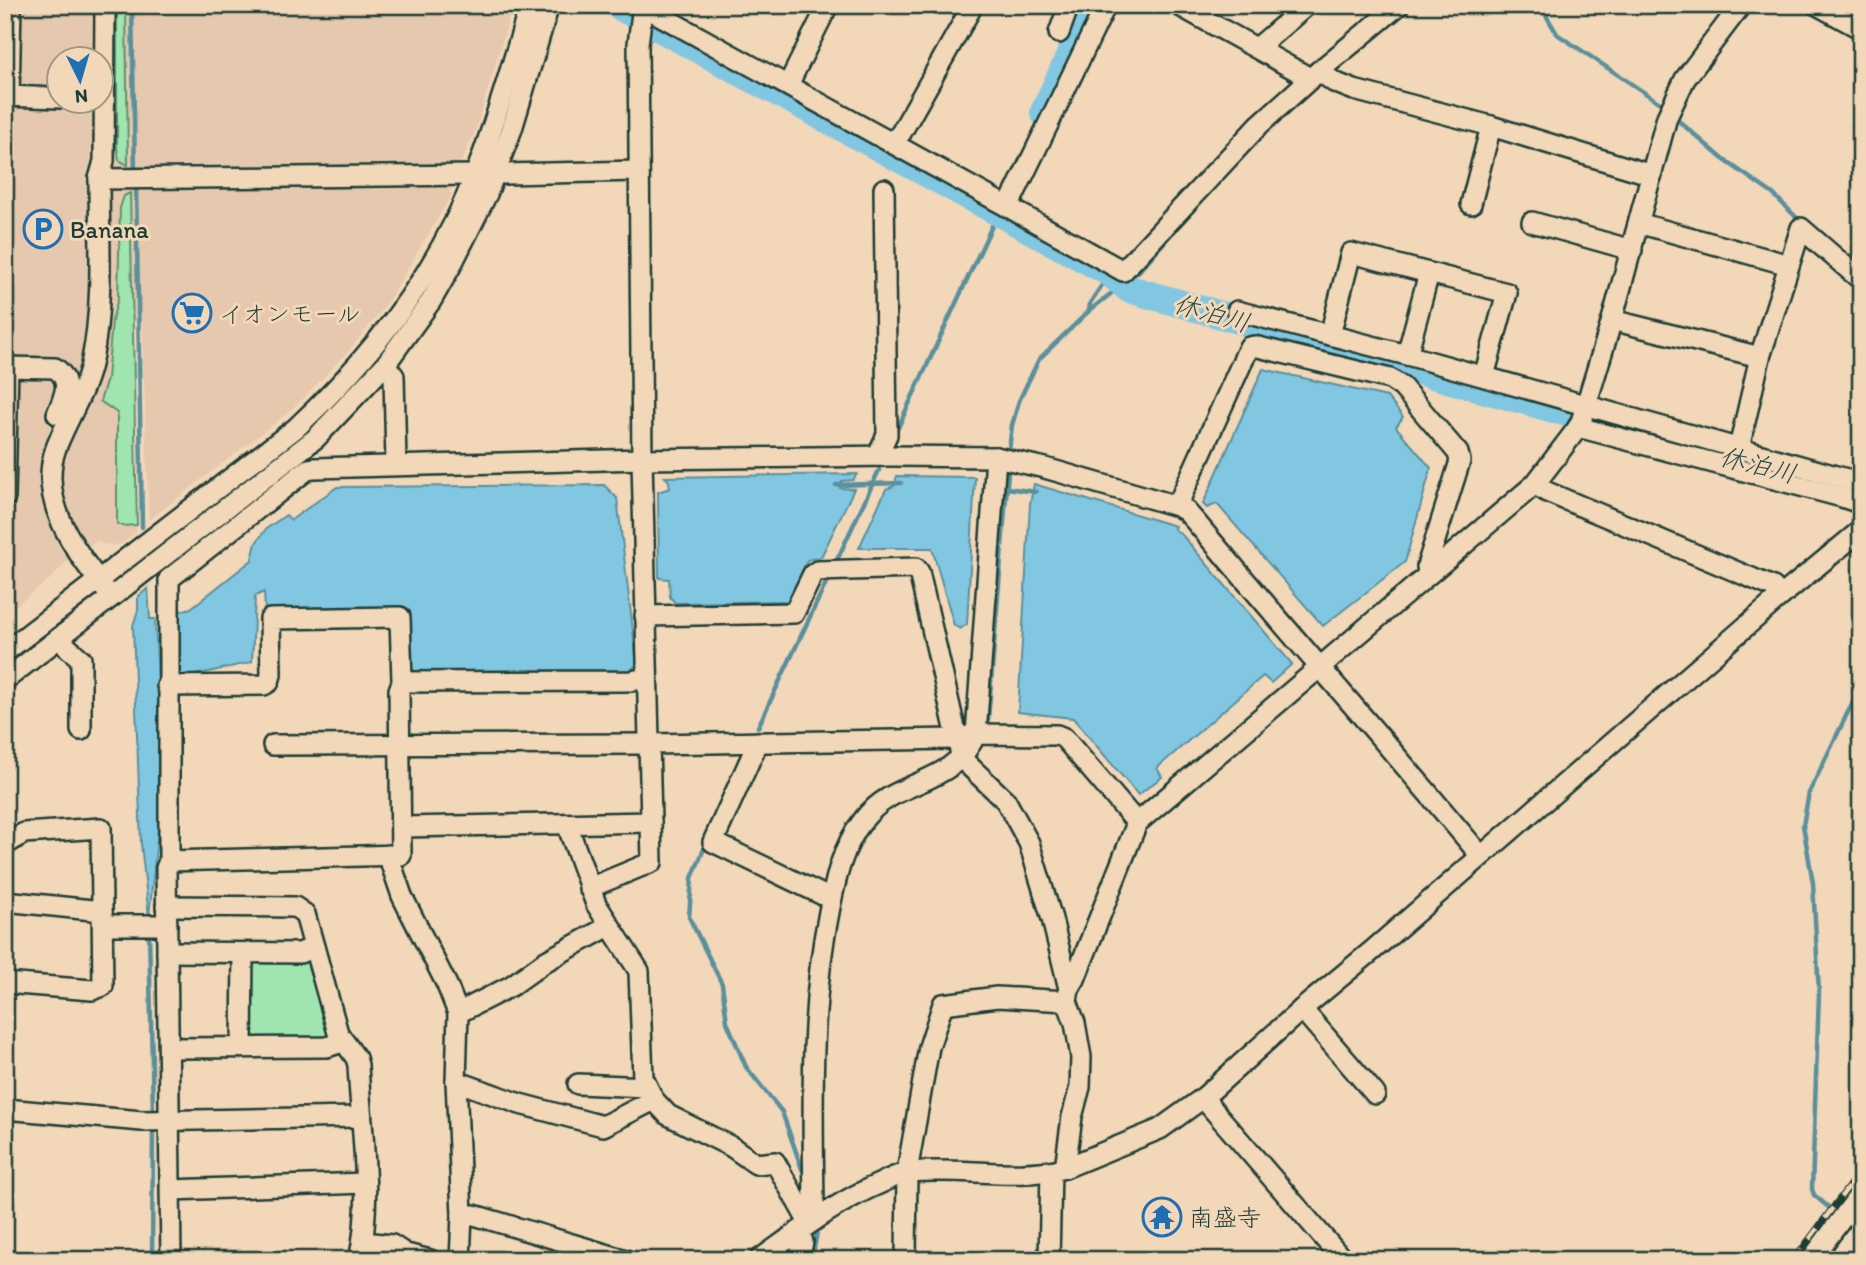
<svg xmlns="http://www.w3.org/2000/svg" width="1866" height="1265" viewBox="0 0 1866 1265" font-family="Itim,'Klee One',sans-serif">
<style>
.built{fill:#e5c8ad;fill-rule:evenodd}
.green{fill:#a0e4af;stroke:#609072;stroke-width:2}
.water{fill:#81c7e2;stroke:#5a909c;stroke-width:2}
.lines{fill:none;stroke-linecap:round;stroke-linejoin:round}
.stream{stroke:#5a909c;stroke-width:4.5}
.river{stroke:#81c7e2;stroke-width:28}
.minor-casing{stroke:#1f3d34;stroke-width:24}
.minor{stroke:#f2d7b9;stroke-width:19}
.rail-casing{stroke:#1f3d34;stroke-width:7}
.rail{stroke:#f2d7b9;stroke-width:4.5;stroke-dasharray:13;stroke-linecap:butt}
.labels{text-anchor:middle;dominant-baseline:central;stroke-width:6;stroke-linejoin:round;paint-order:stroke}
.poi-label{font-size:24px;fill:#1f3d34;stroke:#f2d7b9;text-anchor:start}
.water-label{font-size:26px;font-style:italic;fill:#294b45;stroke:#f2d7b9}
</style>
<rect width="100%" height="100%" fill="#f2d7b9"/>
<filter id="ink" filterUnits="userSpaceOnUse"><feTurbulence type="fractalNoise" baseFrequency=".0143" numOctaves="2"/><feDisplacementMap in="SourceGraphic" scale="14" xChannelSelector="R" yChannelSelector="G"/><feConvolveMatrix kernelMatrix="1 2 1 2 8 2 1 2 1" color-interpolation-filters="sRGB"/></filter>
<g filter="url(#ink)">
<!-- built -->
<path class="built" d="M5 5H513L476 129 450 187 451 196 385 306 350 349 302 400 280 419 149 520 142 322H134L136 532 123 543 116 545 102 544 98 540 65 563 51 578 5 614ZM60 60H102V102H60Z"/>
<!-- green -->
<g class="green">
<path d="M117 5H126L128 165 119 160 117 148Z"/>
<path d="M130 193 137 525 123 526 117 524V413L100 401 107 379 112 321 118 298 120 208 124 196Z"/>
<path d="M309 958 330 1034 326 1041H251L250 961Z"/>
</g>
<!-- water -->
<g class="water">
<path d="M1263 369 1387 397 1403 417 1396 427 1431 468 1405 562 1323 626 1217 504 1207 508 1203 504Z"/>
<path d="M857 474 853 480 842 481 840 488 854 489 821 557 807 560 789 601 675 603 670 597 669 579 659 578 658 492 670 488 669 481 665 477Z"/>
<path d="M897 476 975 477 967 624 960 629 954 625 932 548H859L886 489 894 486Z"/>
<path d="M1034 484 1175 526 1174 529 1183 536 1292 664 1271 683 1263 676 1157 768 1162 777 1138 795 1073 718 1018 712 1030 504Z"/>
<path d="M604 485 617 498 637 664 629 672 418 674 410 667 407 610 265 611 264 592 255 596 252 662 182 678 178 672V612L191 608 252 560 256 543 266 529 286 515 291 520 337 487Z"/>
<path d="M148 588 150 619H155L158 686V828L149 917 141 844 133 626 138 610V597Z"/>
</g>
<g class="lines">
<!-- stream -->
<g class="stream">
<path d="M132 5 135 173"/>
<path d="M1540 5 1557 34 1660 103"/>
<path d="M1674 117 1723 159 1773 194 1798 219"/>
<path d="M136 185 142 527"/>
<path d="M1848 259 1861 260"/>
<path d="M1089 311 1090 303 1110 273"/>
<path d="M895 434 998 213"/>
<path d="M1009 450 1012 425 1019 401 1039 359 1089 311 1138 272 1197 205"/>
<path d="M836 485 901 483"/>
<path d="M1000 487 1036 492"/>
<path d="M837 560 879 470"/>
<path d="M988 720 1008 472"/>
<path d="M758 727 826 583"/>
<path d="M706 844 692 878 689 917 722 984 727 1022 746 1067 782 1112 802 1169 806 1175"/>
<path d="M149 930 153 1112"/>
<path d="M1839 1216 1814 1195 1812 1189 1819 993 1813 883 1803 825 1809 793 1861 685"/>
<path d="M1845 1222 1861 1235"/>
<path d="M152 1260 153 1128"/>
<path d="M812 1260 818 1226"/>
</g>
<!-- river -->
<g class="river">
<path d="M617 5 1110 273 1129 289 1677 444"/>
<path d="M1044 112 1093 5"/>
<path d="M1740 461 1827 482"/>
</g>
<defs>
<g id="minor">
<path d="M641 5 1008 207 1106 5"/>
<path d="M1178 5 1310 78"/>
<path d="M1817 5 1861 29"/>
<path d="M1059 33 1069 5"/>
<path d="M1257 48 1307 5"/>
<path d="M1319 71 1334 82 1354 90 1491 126 1652 175"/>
<path d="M788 85 828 5"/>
<path d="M5 96 60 98"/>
<path d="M9 97 11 5"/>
<path d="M892 142 901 133 973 5"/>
<path d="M496 172 504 174 639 171"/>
<path d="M99 179 475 175"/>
<path d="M1471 204 1491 126"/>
<path d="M1008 207 1123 271 1259 125 1319 71 1399 5"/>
<path d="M1532 222 1632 250"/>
<path d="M1638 223 1789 265"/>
<path d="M1237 311 1407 355 1861 483"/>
<path d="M1612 320 1760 357"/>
<path d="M1330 335 1351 253 1507 293 1484 376"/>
<path d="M1407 355 1429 273"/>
<path d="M385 365 394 376 396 464"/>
<path d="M5 367 55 368C73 381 64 396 57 414"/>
<path d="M1578 427 1842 497 1854 501 1861 506"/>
<path d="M1739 448 1760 357 1801 228 1861 280"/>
<path d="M877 456 887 435 884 189"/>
<path d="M1535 484 1547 492 1773 587 1781 596"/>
<path d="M5 497 8 367"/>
<path d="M1177 506 1249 347 1254 346 1390 379 1402 387 1458 453 1460 461 1427 566 1428 573"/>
<path d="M104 588C75 550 37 500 56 448 67 419 86 391 92 360 104 301 99 238 99 179L104 161 105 5"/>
<path d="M645 616 794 613 813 574 817 571 916 568 919 572 962 759 1006 801 1029 843 1052 919 1069 989 1067 1001 1075 1023 1081 1057 1080 1087 1072 1117 1065 1168"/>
<path d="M61 637 67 647 81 659V730"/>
<path d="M5 652 296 428C373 356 438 272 476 173 497 118 513 61 530 5"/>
<path d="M5 680 316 438 385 365 431 301 451 266 487 194 512 129 549 5"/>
<path d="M402 682 631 681 646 678"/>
<path d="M167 686 264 685 269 682 271 675 270 619 400 617 402 682 399 690 401 855 169 861"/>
<path d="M758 742 713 842 831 899"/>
<path d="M273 745 649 744 956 739 976 734 1057 735 1064 738 1137 823"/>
<path d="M570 824V833L596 904 639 971 643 1078 654 1100 668 1115 732 1147 756 1164 775 1162 809 1223"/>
<path d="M402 827 651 822"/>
<path d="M5 845 24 833 101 828 103 986 92 990 5 983"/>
<path d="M388 855 402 896 447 985 458 1013 456 1081 462 1215 460 1260"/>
<path d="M589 888 652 862 642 459 638 44 643 5"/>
<path d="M5 901 102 911"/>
<path d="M166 906 295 907 305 914 338 1033 356 1058 358 1065C361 1127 373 1200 359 1260"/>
<path d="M103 925H167"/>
<path d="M167 952 300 953 314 947"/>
<path d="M1069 989 1075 979 1137 823 1535 484 1580 425 1612 320 1667 117 1685 79 1741 5"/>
<path d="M1302 1009 1375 1094"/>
<path d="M458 1013 511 986 546 961 609 926"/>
<path d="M242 1047 243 954"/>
<path d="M169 1048 327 1047 342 1042"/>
<path d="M456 1081 520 1104 603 1126 654 1100"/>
<path d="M578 1084 647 1087"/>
<path d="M1203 1098 1343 1260"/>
<path d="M5 1109 142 1121 360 1117"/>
<path d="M171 1190 365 1183"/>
<path d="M462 1215H474L626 1260"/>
<path d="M809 1223 814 1209C813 1110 809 1010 829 912 836 877 842 847 864 819 897 777 952 788 976 734L996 457"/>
<path d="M364 1242 392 1245 406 1254 430 1260"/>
<path d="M171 1260 166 868 169 861V579L308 469 314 468 642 459 892 456 996 457 1045 468 1177 506 1186 511 1195 521C1289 633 1387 743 1480 855"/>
<path d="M759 1260C798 1232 836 1202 881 1183 890 1179 900 1173 911 1172 962 1167 1014 1180 1065 1168L1160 1129 1203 1098 1302 1009 1373 950 1781 596 1861 530"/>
<path d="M799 1260 803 1242 799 1231"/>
<path d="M906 1260 907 1172 929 1047 943 1004 997 997 1067 1001"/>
<path d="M1049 1260 1051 1171"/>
<path d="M1811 1260 1861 1193"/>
</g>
</defs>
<!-- minor casing -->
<use href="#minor" class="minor-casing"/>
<!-- minor -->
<use href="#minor" class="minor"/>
<defs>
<path id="rail" d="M1794 1260 1861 1170"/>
</defs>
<!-- rail casing -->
<use href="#rail" class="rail-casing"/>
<!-- rail -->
<use href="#rail" class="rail"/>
</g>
</g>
<!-- icons -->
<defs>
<symbol id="parking-ring" viewBox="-11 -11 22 22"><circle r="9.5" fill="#f2d7b9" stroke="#1f6fb2" stroke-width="1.5"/><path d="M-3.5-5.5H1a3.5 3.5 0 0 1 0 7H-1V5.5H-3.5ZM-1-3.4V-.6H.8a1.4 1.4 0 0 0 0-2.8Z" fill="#1f6fb2"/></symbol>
<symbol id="supermarket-ring" viewBox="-11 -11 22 22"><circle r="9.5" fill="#f2d7b9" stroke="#1f6fb2" stroke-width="1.5"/><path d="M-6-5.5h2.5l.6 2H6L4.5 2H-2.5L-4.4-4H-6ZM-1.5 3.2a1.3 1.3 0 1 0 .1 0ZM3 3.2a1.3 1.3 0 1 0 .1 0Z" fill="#1f6fb2"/></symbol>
<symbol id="temple-ring" viewBox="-11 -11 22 22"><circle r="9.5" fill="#f2d7b9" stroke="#1f6fb2" stroke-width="1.5"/><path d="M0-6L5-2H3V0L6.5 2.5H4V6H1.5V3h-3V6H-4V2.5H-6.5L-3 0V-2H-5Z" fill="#1f6fb2"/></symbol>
</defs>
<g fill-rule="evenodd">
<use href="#parking-ring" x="21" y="207" width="44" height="44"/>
<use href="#supermarket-ring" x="170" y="291" width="44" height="44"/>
<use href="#temple-ring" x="1140" y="1195" width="44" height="44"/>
</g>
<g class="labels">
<!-- poi labels -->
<g class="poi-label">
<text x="70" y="229">Banana</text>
<text x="219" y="313">イオンモール</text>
<text x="1189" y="1217">南盛寺</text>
</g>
<!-- water labels -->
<g class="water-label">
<text transform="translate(1212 313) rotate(16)">休泊川</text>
<text transform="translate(1758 465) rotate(14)">休泊川</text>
</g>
</g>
<!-- margin -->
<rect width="1866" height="1265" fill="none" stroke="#f2d7b9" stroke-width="28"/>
<rect x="14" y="14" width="1838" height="1237" fill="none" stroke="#1f3d34" stroke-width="2.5" filter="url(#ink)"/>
<!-- north arrow -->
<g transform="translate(80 80) rotate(175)"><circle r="33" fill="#f2d7b9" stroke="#9e9984" stroke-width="2"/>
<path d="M0-5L12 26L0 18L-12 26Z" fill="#1f6fb2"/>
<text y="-10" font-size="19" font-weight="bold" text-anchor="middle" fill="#1f3d34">N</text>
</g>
</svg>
